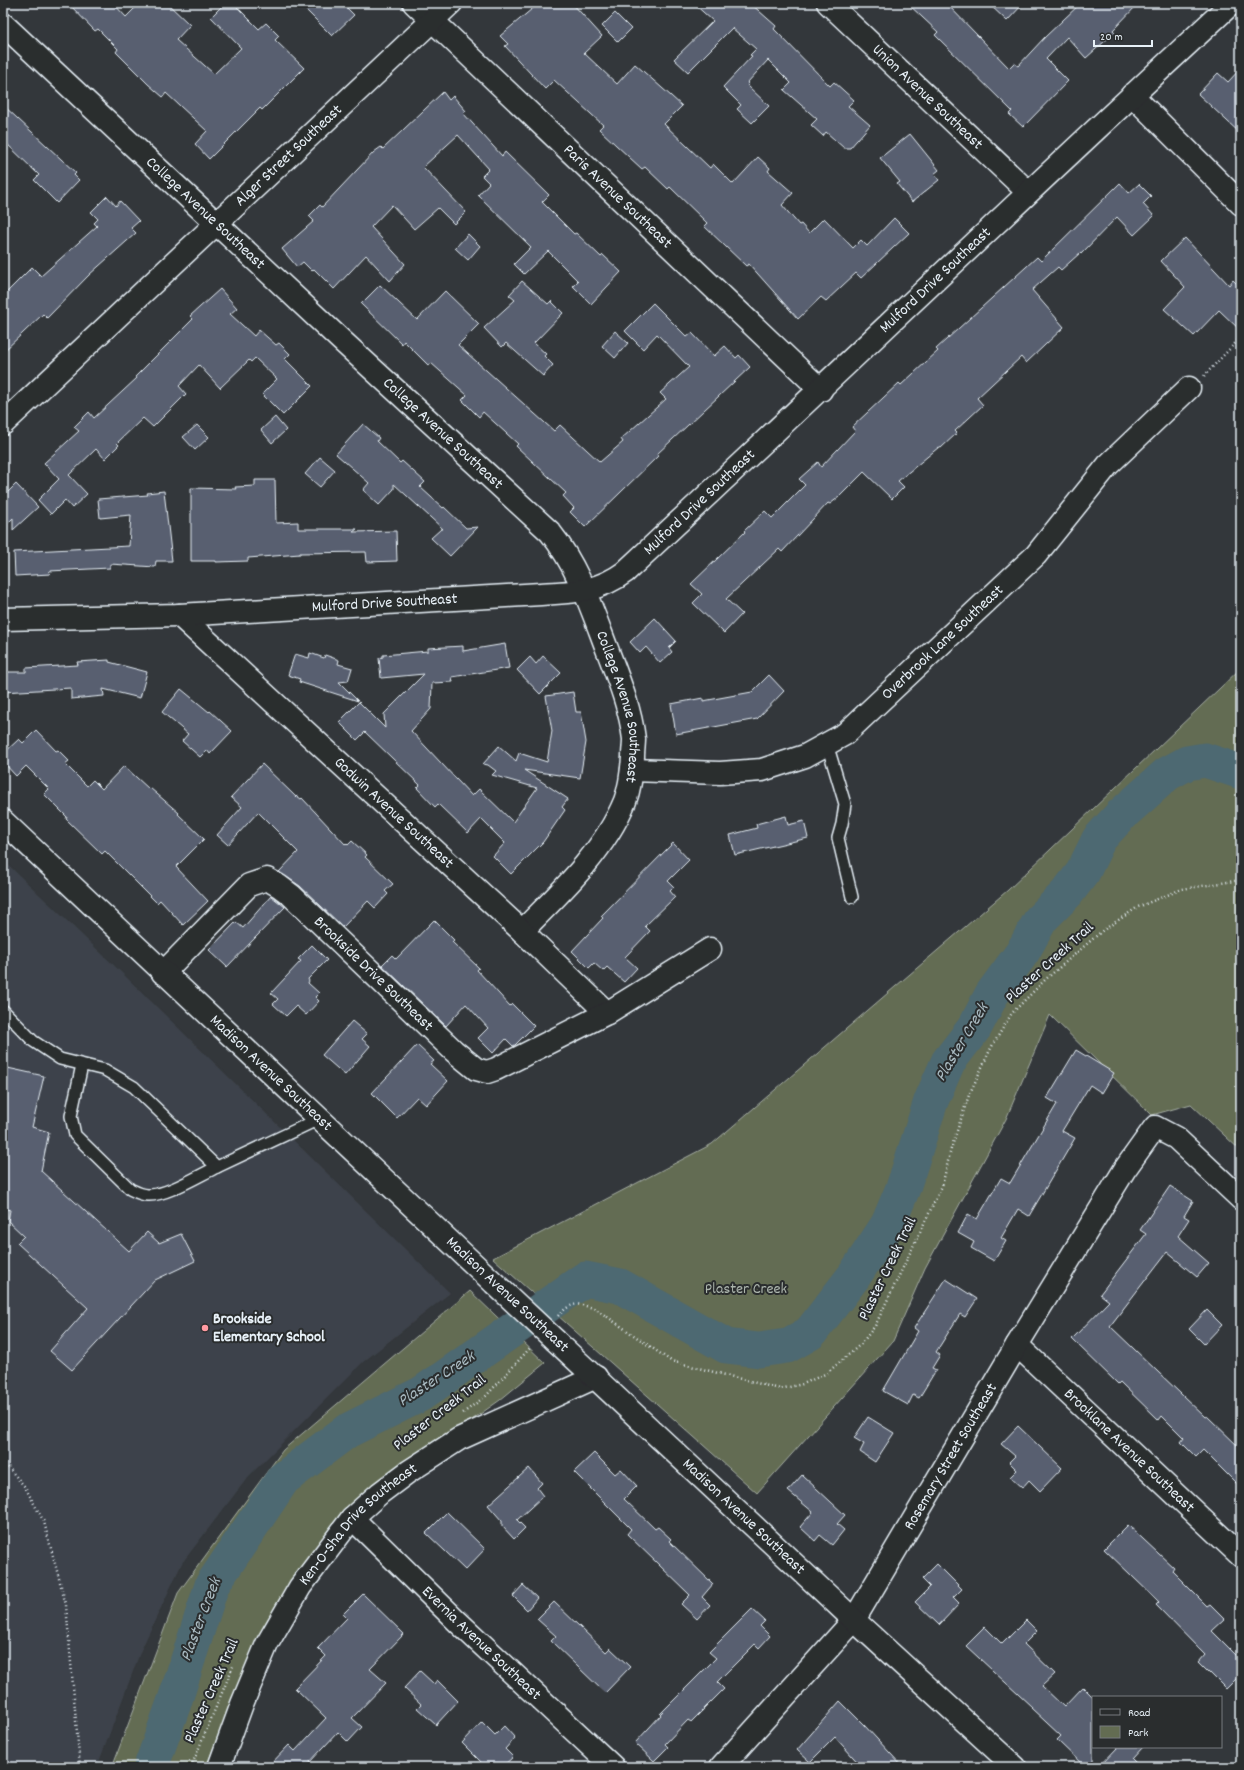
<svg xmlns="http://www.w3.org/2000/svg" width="1244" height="1770" viewBox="0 0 1244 1770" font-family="Dekko,sans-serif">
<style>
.built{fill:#3e434b}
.green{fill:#636c52;stroke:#a6aea5}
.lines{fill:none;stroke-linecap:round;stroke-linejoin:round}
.river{stroke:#4d6972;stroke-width:35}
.building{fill:#585e70;stroke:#e8f1f8}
.service-casing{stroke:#e8f1f8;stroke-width:14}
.minor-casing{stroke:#e8f1f8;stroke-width:25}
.tertiary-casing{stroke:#e8f1f8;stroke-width:25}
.path{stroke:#e8f1f8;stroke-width:2.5;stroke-dasharray:1 3;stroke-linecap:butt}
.service{stroke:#2a2d2e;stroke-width:11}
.minor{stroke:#2a2d2e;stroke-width:22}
.tertiary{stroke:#2a2d2e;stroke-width:22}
.tertiary-bridge-casing{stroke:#e8f1f8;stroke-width:25;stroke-linecap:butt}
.tertiary-bridge{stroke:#2a2d2e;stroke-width:22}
.poi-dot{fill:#ff9aa2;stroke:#2a2d2e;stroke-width:1.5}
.labels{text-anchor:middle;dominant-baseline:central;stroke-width:4;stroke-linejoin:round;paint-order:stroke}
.street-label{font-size:16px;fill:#e8f1f8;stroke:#2a2d2e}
.park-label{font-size:16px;fill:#acb5ad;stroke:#2a2d2e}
.poi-label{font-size:16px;font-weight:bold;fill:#e8f1f8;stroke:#2a2d2e;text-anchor:start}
.water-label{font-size:17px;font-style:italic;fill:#aabbc2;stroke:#2a2d2e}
</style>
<rect width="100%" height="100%" fill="#33373b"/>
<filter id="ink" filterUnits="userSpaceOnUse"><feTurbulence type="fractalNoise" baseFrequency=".025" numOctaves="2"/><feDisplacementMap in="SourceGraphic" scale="8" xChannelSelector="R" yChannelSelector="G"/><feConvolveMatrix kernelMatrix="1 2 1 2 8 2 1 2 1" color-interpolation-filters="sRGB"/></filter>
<g filter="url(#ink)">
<!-- built -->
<path class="built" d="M3 860 123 974 450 1293 363 1362 248 1477 182 1563 141 1650 97 1767H3Z"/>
<!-- green -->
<g class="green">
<path d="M1241 668V1151L1191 1104 1152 1115 1050 1015 1006 1119 925 1268 893 1341 757 1493 493 1258 712 1144 1008 890Z"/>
<path d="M470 1291 545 1363 500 1400 384 1482 243 1675 206 1767H112L178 1593 283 1450Z"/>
</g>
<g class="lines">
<!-- river -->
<path class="river" d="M151 1767 174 1703 212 1585 283 1479 347 1431 421 1394 585 1279 620 1286 726 1346 759 1350 787 1346 810 1333 854 1276 888 1224 903 1188 931 1101 948 1062 975 1027 992 994 1022 953 1041 919 1067 893 1083 872 1099 839 1121 815 1167 774 1187 763 1205 760 1241 772"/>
</g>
<!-- building -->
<g class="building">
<path d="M68 3H113L126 17 140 3H167L190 25 176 40 214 74 241 48 211 17 225 3H233L259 29 266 23 279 36 275 40 304 68 262 110 260 108 209 159 195 144 207 131 166 93 163 97 148 84 116 52 118 49 98 29 95 31Z"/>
<path d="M299 3H342L354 15 332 36Z"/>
<path d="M539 3H572L602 36 584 53 617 84 635 64 671 96 682 106 664 124 710 168 713 164 733 184 758 157 770 168 768 171 793 193 782 205 799 225 801 224 809 233 824 218 853 248 861 240 867 246 894 218 909 233 861 278 856 273 826 301 821 297 798 319 749 264 746 266 704 226 707 223 670 187 668 189 645 167 642 169 616 145 599 129 603 125 554 80 545 89 505 46 508 44 500 36Z"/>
<path d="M693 3H750L776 26 774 29 830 86 834 82 854 100 848 106 870 125 850 148H844L826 132 823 136 811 125 817 119 784 90 791 83 768 60 747 83 749 85 748 86 769 106 752 123 737 109 741 105 723 87 752 56 750 55 756 49 732 28 688 72 674 59 713 21Z"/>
<path d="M907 3H946L1009 68 1014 63 1018 66 1045 37 1081 3H1139L1113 30 1115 32 1086 58 1067 37 1046 59 1068 81 1023 127 1009 114 1012 111 935 35 938 32Z"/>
<path d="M988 3H1024L1007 21Z"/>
<path d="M615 13 631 29 618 42 602 26Z"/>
<path d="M1241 68V134L1198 94 1218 73 1228 82Z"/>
<path d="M443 92 449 100 453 96 466 111 463 113 502 156 505 152 549 195 542 202 574 234 576 233 601 257 603 255 621 272 591 304 573 286 578 281 548 251 524 274 514 264 531 247 478 195 489 183 482 176 489 169 458 135 423 167 466 212 454 224 438 208 414 229 392 205 371 227 405 264 390 281 366 255 334 289 314 269 312 271 303 262 297 267 282 249 314 221 309 216 320 205 322 207 374 152 381 147 383 149Z"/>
<path d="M3 105 76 173 74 175 79 180 57 203 34 180 39 175 3 140Z"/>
<path d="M910 134 939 170 934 174 939 180 912 202 897 184 900 182 880 158Z"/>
<path d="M1120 183 1129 193 1139 184 1151 196 1143 204 1154 216 1134 235 1117 217 1081 254 1080 253 1061 270 1058 267 1032 290 1064 327 1026 363 1021 357 977 398 983 405 955 431 957 433 941 448 939 447 898 481 904 487 892 499 864 472 839 497 830 504 828 503 782 552 779 549 726 599 742 614 724 633 693 603 702 594 691 584 745 532 744 531 765 511 772 518 805 485 799 479 818 462 821 467 855 431 852 427 899 383 901 385 938 351 936 349 1037 257 1041 261Z"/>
<path d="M107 196 116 206 120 201 139 221 131 228 136 233 89 275 47 318 43 314 3 352V296L32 267 41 276 97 226 94 223 98 219 91 212Z"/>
<path d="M468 234 480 246 468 260 455 248Z"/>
<path d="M1185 238 1229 285 1233 280 1241 288V331L1219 310 1194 336 1164 309 1185 287 1161 261Z"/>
<path d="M522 281 548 304 551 301 563 313 534 343 546 354 544 356 553 365 543 376 506 343 502 347 484 328 515 300 509 295Z"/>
<path d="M380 285 417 320 445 291 479 324 458 345 554 431 560 425 600 462 623 442 621 439 666 399 660 393 689 367 657 334 643 349 625 331 653 303 687 337 692 333 714 356 725 346 736 358 739 355 750 367 657 454 658 456 585 527 570 512 574 508 563 496 566 493 516 446 518 444 483 412 479 417 462 400 467 395 431 363 429 366 404 341 402 344 361 304Z"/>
<path d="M220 289 237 308 230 314 254 336 259 330 276 345 279 343 290 354 285 359 312 386 283 415 262 394 277 379 255 358 251 362 249 360 220 388 199 365 179 386 186 394 153 427 143 418 117 443 119 445 105 459 96 449 69 475 87 494 72 508 65 500 51 514 38 500 59 479 44 463 79 431 74 427 89 412 94 418 137 378 135 377 193 319 190 316Z"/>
<path d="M615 331 628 343 615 358 602 346Z"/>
<path d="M275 417 286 430 272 443 261 430Z"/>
<path d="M363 424 379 438 377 441 400 463 402 461 425 482 420 487 443 508 444 507 466 528 478 527 450 556 431 538 441 529H443L394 484V489L379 505 363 490 369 483 336 454Z"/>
<path d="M197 425 209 437 195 450 183 437Z"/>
<path d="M320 457 335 470 320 487 305 474Z"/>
<path d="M255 480H275L276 523 298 522V529H357L353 532 396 531 397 561 367 562 366 552 300 553V554L248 558V561L216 562V561H191V488L236 489 235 487 255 486Z"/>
<path d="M16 484 38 507 13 530V518L3 528V497Z"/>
<path d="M164 491 172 561H156L155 567 110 564V568L49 571 50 574 15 576 14 552 129 546 131 515 100 518 98 499 148 495 147 493Z"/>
<path d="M655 618 676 641 669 648 672 652 660 663 646 647 640 653 630 642Z"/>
<path d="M505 644 509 668 452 677 453 682 432 683 431 709 411 731 472 796 479 789 513 822 537 788 492 775 496 771 488 765 483 764 499 746 516 761 519 753 547 762 552 731 546 696 573 692 576 712H581L586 742 580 778 524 770 568 799 562 807 565 810 543 842 511 874 493 856 505 843 481 819 468 833 438 804 435 807 417 788 420 785 365 732 357 740 339 722 359 702 385 728 384 714 424 674 381 678 379 658 383 657V655L428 651V648L463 646V651Z"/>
<path d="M310 653 324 658 325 655 339 660 338 664 352 668 348 681 339 682 358 701 299 682 300 679 288 675 295 654 309 658Z"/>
<path d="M543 656 561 673 540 694 517 670 530 657 536 664Z"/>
<path d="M109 660V662L147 672 140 698 103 689 104 696 71 699V688L3 692V672H26V668L78 665 77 662Z"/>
<path d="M769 675 784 691 757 719 676 734 671 704 703 698V701L752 692Z"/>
<path d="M181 689 209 712 210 711 232 731 210 754 207 750 200 757 182 741 188 734 162 712Z"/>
<path d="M36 730 56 751 58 750 69 761 65 764 87 786 93 780 102 789 124 766 149 789 150 788 179 813 178 814 204 839 176 867 208 901 183 925 160 900 157 903 105 851 102 854 66 819 67 817 44 794 49 789 26 766 16 776 3 762V754L19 739 23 743Z"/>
<path d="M262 764 296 797 297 796 301 799 302 798 345 844 346 843 348 845 352 841 367 855 365 857 393 884 385 891 388 894 375 908 368 901 343 927 300 886 279 872 298 852 258 812 228 845 217 835 242 807 231 797Z"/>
<path d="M786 816 788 825 804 821 808 838 735 855 730 835 757 828 756 824Z"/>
<path d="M673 843 689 860 668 881 674 887 670 891 675 897 645 926 650 931 625 957 637 968 624 982 607 967 603 971 594 963 589 968 572 951 603 918 601 916Z"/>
<path d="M271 896 285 907 227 967 209 950 236 922 243 928Z"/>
<path d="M434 920 454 940 452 942 479 968 477 970 510 1006 512 1004 534 1026 515 1045 513 1046 506 1039 493 1053 478 1038 488 1028 466 1004 446 1026 382 965 392 955 396 959Z"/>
<path d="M312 945 327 960 308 979 309 981 308 983 319 993 315 997 319 1001 306 1015 296 1006 286 1016 273 1004 278 999 271 993 301 961 298 959Z"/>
<path d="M352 1021 367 1034 362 1039 370 1046 345 1075 322 1055Z"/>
<path d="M417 1045 434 1061 430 1064 448 1081 426 1105 417 1097 397 1118 372 1093Z"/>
<path d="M1076 1050 1114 1073 1102 1093 1090 1085 1062 1131 1075 1138 1029 1216 1018 1209 1001 1238 1006 1241 994 1261 971 1248 974 1242 958 1233 968 1214 977 1219 1001 1178 1010 1183 1057 1104 1047 1098Z"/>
<path d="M3 1067 44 1076 32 1127 49 1132 41 1171 129 1251 147 1232 159 1243 181 1234 195 1261 155 1280 72 1370 50 1351 88 1308 17 1243 24 1236 8 1221 10 1210 3 1208Z"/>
<path d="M1170 1186 1193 1201 1184 1216 1189 1219 1178 1236 1209 1263 1197 1277 1167 1252 1110 1326 1205 1417 1207 1416 1241 1449V1488L1203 1450 1196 1457 1181 1442 1184 1438 1162 1416 1159 1420 1120 1382 1118 1384 1072 1339 1109 1301 1100 1294 1146 1234 1140 1230Z"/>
<path d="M946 1279 977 1299 965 1317 960 1314 936 1352 940 1355 932 1368 936 1370 919 1398 913 1395 908 1405 883 1391 918 1331 914 1328Z"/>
<path d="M1207 1310 1222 1325 1204 1344 1189 1329Z"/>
<path d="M868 1417 894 1433 875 1462 860 1452 864 1444 854 1438Z"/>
<path d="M1018 1426 1062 1468 1040 1491 1029 1480 1022 1488 1010 1477 1017 1470 1009 1462 1015 1456 1001 1444Z"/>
<path d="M594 1453 615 1474 621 1469 637 1486 624 1499 655 1529 658 1527 671 1539 669 1541 713 1584 702 1597 710 1605 697 1619 681 1604 690 1595 627 1534 631 1529 574 1472Z"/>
<path d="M529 1468 542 1483 537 1488 543 1496 517 1520 525 1528 514 1539 502 1526V1521L488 1505Z"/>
<path d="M802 1475 845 1515 837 1524 844 1530 832 1545 820 1535 815 1541 800 1527 813 1512 788 1491Z"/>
<path d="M447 1512 485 1549 465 1570 426 1533Z"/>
<path d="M1128 1525 1174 1568 1172 1571 1207 1606 1210 1604 1225 1619 1212 1631 1241 1660V1674L1226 1689 1199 1662 1205 1655 1156 1605 1159 1602 1104 1549Z"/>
<path d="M937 1564 962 1589 953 1598 959 1604 939 1625 915 1602 930 1587 922 1579Z"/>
<path d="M523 1585 537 1598 527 1610 513 1596Z"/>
<path d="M363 1594 404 1634 370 1669 386 1683 352 1718 362 1727 348 1742 338 1732 308 1764 311 1767H268L289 1745 295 1751 326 1718 295 1688 326 1656 318 1648 347 1618 343 1614Z"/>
<path d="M554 1602 606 1652 610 1648 630 1667 605 1693 551 1641 556 1636 537 1619Z"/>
<path d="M752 1609 765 1621 760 1626 770 1636 759 1648 755 1644 717 1682 724 1689 691 1722 688 1720 665 1744 668 1747 654 1761 635 1743 661 1715 660 1714 716 1658 709 1652Z"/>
<path d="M1026 1620 1037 1631 1024 1644 1055 1674 1042 1686 1064 1707 1083 1687 1093 1697V1767H1085L1057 1740 1061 1736 1031 1708 1032 1707 966 1646 985 1627 1002 1644Z"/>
<path d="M420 1671 434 1684 437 1680 458 1701 436 1725 417 1708 421 1704 404 1688Z"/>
<path d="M840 1701 864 1725 903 1767H862L835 1737 810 1762 797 1750Z"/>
<path d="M482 1722 495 1735 504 1726 515 1738 505 1749 513 1757 502 1767H486L462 1743Z"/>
<path d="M1118 1747H1143L1132 1759 1140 1767H1099Z"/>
</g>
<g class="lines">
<defs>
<g id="service">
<path d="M827 744 845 804 842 824 838 838 852 897"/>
<path d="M3 1010 33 1041 60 1059 105 1070 134 1087 217 1167 319 1119"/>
<path d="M82 1065 71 1116 75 1135 130 1189C136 1192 141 1195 148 1195 166 1196 200 1175 217 1167"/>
</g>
<g id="minor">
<path id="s1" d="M414 3 821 390"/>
<path id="s2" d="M828 3 1028 192"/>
<path id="s3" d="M3 24 341 340 550 532C578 567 591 607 607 649 618 678 630 707 634 739 634 744 633 751 633 757 632 771 630 788 625 801 604 852 560 893 522 931"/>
<path d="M1132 95 1241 204"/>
<path id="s4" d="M3 424 451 3"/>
<path id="s5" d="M179 615 522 931 607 1013"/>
<path id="s6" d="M3 619 179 615 541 594C574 592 598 592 625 572 828 383 1028 191 1232 3"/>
<path id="s7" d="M632 770 720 773 762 770 805 756 845 734 1036 555 1108 465 1189 388"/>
<path id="s8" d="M163 973 249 885 267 879 279 886 291 895 454 1051 476 1069 487 1072 496 1069 607 1013 710 949"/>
<path id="s9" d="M1017 1345 1241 1556"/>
<path id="s10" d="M352 1518 458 1622 613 1767"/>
<path id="s11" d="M219 1767 242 1704 267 1644 300 1587 352 1518 380 1493 408 1472 459 1439 596 1377"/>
<path id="s12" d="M721 1767 854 1620 1017 1345 1125 1169 1155 1127 1176 1138 1241 1199"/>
</g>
<g id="tertiary">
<path id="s13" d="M3 821 494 1283"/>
<path id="s14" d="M556 1341 854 1620 1015 1767"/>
</g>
</defs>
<!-- service casing -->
<use href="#service" class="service-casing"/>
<!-- minor casing -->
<use href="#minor" class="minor-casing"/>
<!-- tertiary casing -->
<use href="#tertiary" class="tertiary-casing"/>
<!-- path -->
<g class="path">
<path d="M1204 376 1241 337"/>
<path d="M558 1316C572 1301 577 1303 596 1309L671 1361 780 1389 803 1384 827 1373 861 1344 875 1326 942 1186 951 1149 969 1095 991 1048 1012 1013 1046 979 1102 931 1138 907 1182 889 1241 880"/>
<path d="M463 1413 486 1396 531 1347"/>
<path d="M3 1461 25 1487 44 1522 66 1605 80 1767"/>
<path d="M191 1767 234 1664"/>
</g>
<!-- service -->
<use href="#service" class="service"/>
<!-- minor -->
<use href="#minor" class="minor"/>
<!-- tertiary -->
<use href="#tertiary" class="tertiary"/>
<defs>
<path id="tertiary-bridge" d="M494 1283 556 1341"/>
</defs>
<!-- tertiary-bridge casing -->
<use href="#tertiary-bridge" class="tertiary-bridge-casing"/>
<!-- tertiary-bridge -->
<use href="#tertiary-bridge" class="tertiary-bridge"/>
</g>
</g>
<!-- markers -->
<circle class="poi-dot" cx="205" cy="1328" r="4"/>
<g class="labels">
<!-- street labels -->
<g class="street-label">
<text stroke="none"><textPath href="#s2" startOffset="137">Union Avenue Southeast</textPath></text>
<text stroke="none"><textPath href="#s4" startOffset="392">Alger Street Southeast</textPath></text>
<text stroke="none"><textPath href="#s1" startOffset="281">Paris Avenue Southeast</textPath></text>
<text stroke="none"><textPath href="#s3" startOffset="277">College Avenue Southeast</textPath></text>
<text stroke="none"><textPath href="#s6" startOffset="1053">Mulford Drive Southeast</textPath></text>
<text stroke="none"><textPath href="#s3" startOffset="601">College Avenue Southeast</textPath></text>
<text stroke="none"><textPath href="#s6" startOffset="729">Mulford Drive Southeast</textPath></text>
<text stroke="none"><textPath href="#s6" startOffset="382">Mulford Drive Southeast</textPath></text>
<text stroke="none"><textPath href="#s7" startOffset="355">Overbrook Lane Southeast</textPath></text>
<text stroke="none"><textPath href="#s3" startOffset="937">College Avenue Southeast</textPath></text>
<text stroke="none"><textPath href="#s5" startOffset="292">Godwin Avenue Southeast</textPath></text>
<text transform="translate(1050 963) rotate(-42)">Plaster Creek Trail</text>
<text stroke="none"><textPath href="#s8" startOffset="285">Brookside Drive Southeast</textPath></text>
<text stroke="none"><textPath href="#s13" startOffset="368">Madison Avenue Southeast</textPath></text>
<text transform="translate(888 1269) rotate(-64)">Plaster Creek Trail</text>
<text transform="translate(507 1295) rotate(43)">Madison Avenue Southeast</text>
<text transform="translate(440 1413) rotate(-38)">Plaster Creek Trail</text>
<text stroke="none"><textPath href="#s9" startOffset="154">Brooklane Avenue Southeast</textPath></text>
<text stroke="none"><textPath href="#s12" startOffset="388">Rosemary Street Southeast</textPath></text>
<text stroke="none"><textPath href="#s14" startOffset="257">Madison Avenue Southeast</textPath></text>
<text stroke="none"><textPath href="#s11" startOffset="284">Ken-O-Sha Drive Southeast</textPath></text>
<text stroke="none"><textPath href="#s10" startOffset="180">Evernia Avenue Southeast</textPath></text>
<text transform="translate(212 1691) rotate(-66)">Plaster Creek Trail</text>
</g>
<!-- park labels -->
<g class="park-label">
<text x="746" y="1289">Plaster Creek</text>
</g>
<!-- poi labels -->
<g class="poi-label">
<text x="213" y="1319">Brookside<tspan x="213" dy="18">Elementary School</tspan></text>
</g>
<!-- water labels -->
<g class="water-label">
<text transform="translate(963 1043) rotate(-59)">Plaster Creek</text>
<text transform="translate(437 1380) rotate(-33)">Plaster Creek</text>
<text transform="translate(202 1620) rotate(-69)">Plaster Creek</text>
</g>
</g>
<!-- margin -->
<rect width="1244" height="1770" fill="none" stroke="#2a2d2e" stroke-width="16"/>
<rect x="8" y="8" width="1228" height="1754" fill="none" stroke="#e8f1f8" stroke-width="1.5" filter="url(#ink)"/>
<!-- legend -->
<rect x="1092" y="1696" width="130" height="52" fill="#2a2d2e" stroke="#767b7f"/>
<rect x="1100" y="1709" width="20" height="6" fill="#2a2d2e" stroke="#767b7f"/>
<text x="1128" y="1716" font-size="12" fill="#e8f1f8">Road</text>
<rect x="1100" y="1726" width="20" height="12" fill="#636c52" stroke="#767b7f"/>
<text x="1128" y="1736" font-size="12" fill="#e8f1f8">Park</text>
<!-- scale -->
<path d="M1094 40v6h58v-6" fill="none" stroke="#e8f1f8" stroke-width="2"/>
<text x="1100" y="40" font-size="12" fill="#e8f1f8" stroke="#2a2d2e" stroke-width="3" paint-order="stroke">20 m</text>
</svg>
